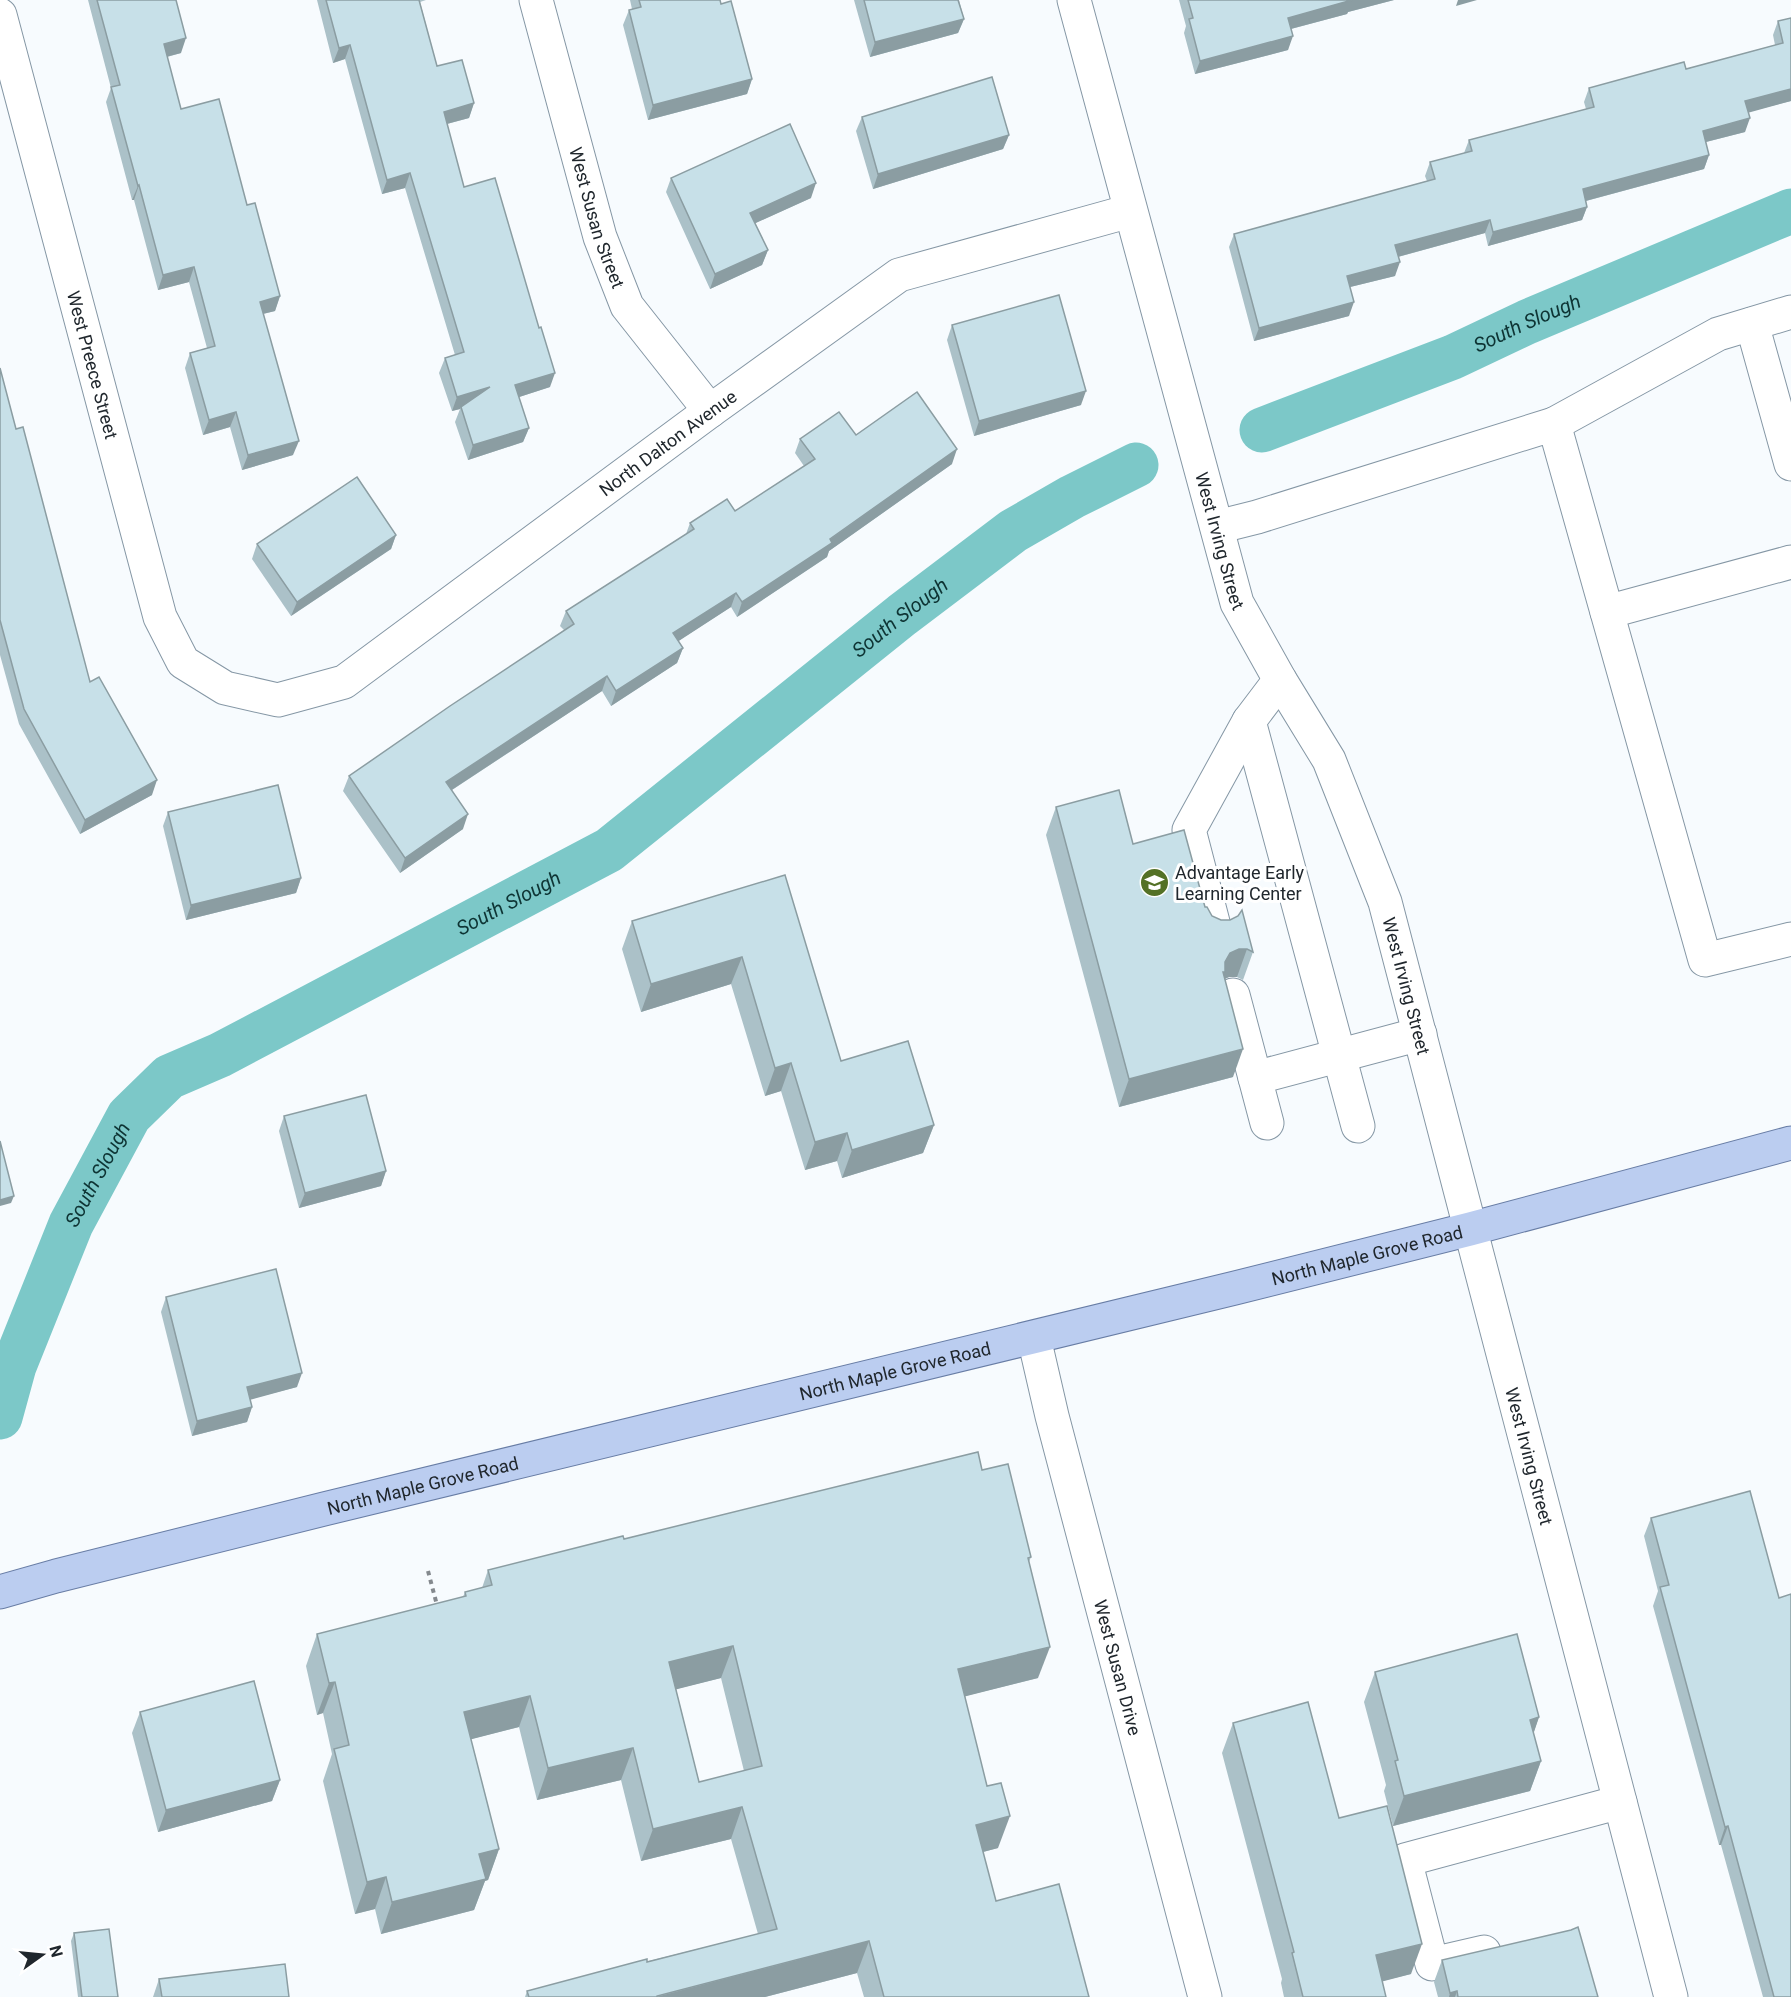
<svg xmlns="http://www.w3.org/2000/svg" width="1791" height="1997" viewBox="0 0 1791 1997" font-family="Roboto,sans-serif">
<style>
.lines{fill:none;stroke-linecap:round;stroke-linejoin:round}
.canal{stroke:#7cc8c8;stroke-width:45}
.minor-casing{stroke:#8597a5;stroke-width:35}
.major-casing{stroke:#687da5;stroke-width:35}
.path{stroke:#84898e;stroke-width:4;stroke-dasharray:4.5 4.5;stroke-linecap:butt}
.minor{stroke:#fff;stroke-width:33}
.major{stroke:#bbcdf0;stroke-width:33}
.wall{fill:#abc1c8;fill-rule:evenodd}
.shaded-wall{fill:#8b9da2}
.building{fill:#c7e0e8;stroke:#8b9da2;stroke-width:1.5;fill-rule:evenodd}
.labels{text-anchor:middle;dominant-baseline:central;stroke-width:6;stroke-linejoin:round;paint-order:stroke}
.street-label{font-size:18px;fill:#20272d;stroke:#fff}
.poi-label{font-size:18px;fill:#20272d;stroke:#fff;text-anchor:start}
.water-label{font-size:20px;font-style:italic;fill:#0e3434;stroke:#fff}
</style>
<rect width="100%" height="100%" fill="#f7fbfe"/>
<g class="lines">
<!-- canal -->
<g class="canal">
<path id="s1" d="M1262 430 1453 357 1527 322 1791 211"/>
<path id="s2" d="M0 1417 14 1366 71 1224 129 1116 169 1077 220 1055 609 850 902 615 1013 531 1072 497 1136 465"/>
</g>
<defs>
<g id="minor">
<path id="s3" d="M536 0 600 237 627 306 710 411"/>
<path id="s4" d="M1074 0 1237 603 1280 680 1329 760 1385 902 1671 1997"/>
<path id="s5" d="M0 15 160 617 183 662 225 688 278 700 344 682 710 411 899 275 1130 211"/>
<path d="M1752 324 1791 464"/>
<path d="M1554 424 1718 334 1791 312"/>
<path d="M1217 527 1257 517 1554 424 1705 960 1791 939"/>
<path d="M1607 612 1791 562"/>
<path d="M1280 680 1249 721 1358 1126"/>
<path d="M1215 930 1189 830 1249 721"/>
<path d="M1233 995 1267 1123"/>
<path d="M1255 1078 1420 1034"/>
<path id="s6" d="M1034 1338 1052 1416 1205 1997"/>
<path d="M1484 1952 1432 1964 1405 1860 1620 1802"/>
</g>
<g id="major">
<path id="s7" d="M0 1592 56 1576 324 1509 1235 1288 1470 1229 1791 1143"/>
</g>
</defs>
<!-- minor casing -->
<use href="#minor" class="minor-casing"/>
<!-- major casing -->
<use href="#major" class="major-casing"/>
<!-- path -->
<path class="path" d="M428 1571 438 1609"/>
<!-- minor -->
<use href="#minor" class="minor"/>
<!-- major -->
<use href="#major" class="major"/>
</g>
<!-- wall -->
<g class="wall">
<path d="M88 0H176L181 53 167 57 181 109 247 205 280 296 275 311 263 314 293 455 242 470 230 427 203 435 185 368 190 353 207 348 189 282 158 290 134 200H132L106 102 111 88Z"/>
<path d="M317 0H426L420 2 437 66 474 103 469 118 447 124 464 187 550 387 519 397 529 428 523 442 468 460 455 422 460 409 452 411 439 373 445 358 455 355 405 188 382 194 345 59 333 63Z"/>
<path d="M630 0H720L752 79 747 94 648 120 623 25 629 10 632 9Z"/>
<path d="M854 0H960H959L964 19 958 33 870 57Z"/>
<path d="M1179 0H1394L1348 12 1347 14 1291 29 1288 50 1195 74 1184 33 1186 26Z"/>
<path d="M1791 18V101L1748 112 1745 132 1706 142 1709 155 1704 169 1586 201 1587 207 1582 220 1488 246 1485 233 1398 257 1395 276 1350 287 1349 316 1254 341 1229 247 1234 234 1427 181 1425 176 1430 162 1464 153 1469 140 1586 109 1584 102 1589 88 1686 69 1775 45 1773 35 1778 21Z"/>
<path d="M862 117 1009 135 1003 149 873 189 856 131Z"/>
<path d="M671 178 811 198 755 223 768 250 762 265 710 289 666 192Z"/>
<path d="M952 325 1081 405 974 436 947 340Z"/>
<path d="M0 368 16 429 90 682 152 795 80 834 19 724 0 655Z"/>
<path d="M856 435 952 464 829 551 827 557 737 617 731 607 678 641 683 648 677 663 611 706 602 691 452 790 463 829 400 873 343 791 349 776 564 630 560 626 566 611 686 534 690 523 735 511 804 466 795 453 800 439Z"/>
<path d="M396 535 391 549 291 616 252 559 257 544Z"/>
<path d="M1056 807 1133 844 1205 907 1212 916 1253 952 1243 980 1237 977H1229L1225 979 1233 1077 1119 1107 1046 835Z"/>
<path d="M168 812 301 878 296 893 186 920 163 826Z"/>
<path d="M785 875 841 1061 934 1125 923 1153 842 1178 837 1161 805 1170 781 1091 765 1096 731 984 641 1012 622 949 632 921Z"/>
<path d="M284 1116 386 1171 381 1186 299 1208 279 1131Z"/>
<path d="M166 1297 297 1387 250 1399 252 1407 247 1422 192 1436 161 1312Z"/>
<path d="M982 1470 1031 1557 1029 1562 1038 1678 965 1696 998 1848 983 1852 996 1901 1089 1997H864L857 1973 765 1997H525L527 1991 758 1934 731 1839 641 1861 621 1780 537 1800 519 1727 471 1739 499 1849 488 1880 485 1881 474 1910 381 1934 375 1909 355 1914 323 1781 332 1754 323 1713 317 1715 306 1666 317 1634 463 1597 465 1592 482 1588 488 1570 624 1539ZM721 1678 744 1771 699 1782 676 1689Z"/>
<path d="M1651 1518 1779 1598 1791 1997H1763L1721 1845H1719L1653 1606 1658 1591 1644 1536Z"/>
<path d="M1375 1672 1539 1717 1533 1734 1541 1761 1530 1791 1393 1826 1384 1791 1386 1785 1364 1702Z"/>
<path d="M140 1712 280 1780 272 1801 158 1832 132 1733Z"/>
<path d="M1233 1723 1339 1818 1411 1974 1382 1981 1386 1997H1284L1281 1983 1282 1979 1222 1753Z"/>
<path d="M74 1933 118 1997H78L71 1941Z"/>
<path d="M1442 1960 1598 1997H1438L1434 1982Z"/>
<path d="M159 1979 289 1997H153Z"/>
</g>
<!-- shaded-wall -->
<g class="shaded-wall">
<path d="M1351 0H1394L1348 12 1347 14 1283 31 1288 18Z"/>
<path d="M1458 0H1477L1456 6Z"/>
<path d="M964 19 958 33 870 57 875 42Z"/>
<path d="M1293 36 1288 50 1195 74 1200 61Z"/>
<path d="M186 38 181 53 158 59 164 44Z"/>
<path d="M350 45 345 59 333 63 339 48Z"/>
<path d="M752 79 747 94 648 120 653 105Z"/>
<path d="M1791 89V101L1740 115 1745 101Z"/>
<path d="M474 103 469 118 439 126 444 112Z"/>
<path d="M1750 118 1745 132 1698 144 1703 131Z"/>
<path d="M1009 135 1003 149 873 189 878 174Z"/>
<path d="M1709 155 1704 169 1578 203 1583 189Z"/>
<path d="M410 173 405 188 382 194 387 180Z"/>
<path d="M816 183 811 198 745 228 750 213Z"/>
<path d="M139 185 134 200H132L138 186Z"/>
<path d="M1587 207 1582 220 1488 246 1493 232Z"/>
<path d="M1490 220 1485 233 1390 259 1395 245Z"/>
<path d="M768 250 762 265 710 289 715 274Z"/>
<path d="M1400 262 1395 276 1342 289 1347 276Z"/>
<path d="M194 267 189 282 158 290 163 275Z"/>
<path d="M280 296 275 311 254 316 260 302Z"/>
<path d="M1354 302 1349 316 1254 341 1259 328Z"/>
<path d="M555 373 550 387 510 400 515 385Z"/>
<path d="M490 387 461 407 460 409 452 411 457 397Z"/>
<path d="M1086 391 1081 405 974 436 979 421Z"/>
<path d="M236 412 230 427 203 435 209 420Z"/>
<path d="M529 428 523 442 468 460 473 445Z"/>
<path d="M299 441 293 455 242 470 248 455Z"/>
<path d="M957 449 952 464 829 551 827 557 737 617 742 602Z"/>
<path d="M396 535 391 549 291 616 297 602Z"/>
<path d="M736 593 731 607 668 648 673 633Z"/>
<path d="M683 648 677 663 611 706 616 691Z"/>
<path d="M607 676 602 691 441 797 446 782Z"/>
<path d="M157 780 152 795 80 834 85 820Z"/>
<path d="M468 814 463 829 400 873 405 858Z"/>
<path d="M301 878 296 893 186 920 191 905Z"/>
<path d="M1239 949H1247L1237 977H1229L1222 980 1225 962 1230 953Z"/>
<path d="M742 957 731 984 641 1012 651 984Z"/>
<path d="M1243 1049 1233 1077 1119 1107 1129 1079Z"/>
<path d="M791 1063 781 1091 765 1096 775 1068Z"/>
<path d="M934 1125 923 1153 842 1178 852 1150Z"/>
<path d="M847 1133 837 1161 805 1170 815 1142Z"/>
<path d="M386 1171 381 1186 299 1208 305 1193Z"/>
<path d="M14 1196 11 1203 0 1206V1200Z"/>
<path d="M302 1373 297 1387 242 1402 247 1387Z"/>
<path d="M252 1407 247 1422 192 1436 197 1421Z"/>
<path d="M733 1646 721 1678 658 1694 669 1662Z"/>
<path d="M1050 1647 1038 1678 947 1701 958 1669Z"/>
<path d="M335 1682 323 1713 317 1715 329 1683Z"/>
<path d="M530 1696 519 1727 453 1744 464 1712Z"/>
<path d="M1539 1717 1529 1747 1530 1720Z"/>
<path d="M633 1748 621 1780 537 1800 548 1768Z"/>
<path d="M1541 1761 1530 1791 1393 1826 1404 1796Z"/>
<path d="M280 1780 272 1801 158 1832 166 1810Z"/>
<path d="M742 1807 731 1839 641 1861 653 1829Z"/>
<path d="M1010 1816 998 1848 964 1857 976 1825Z"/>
<path d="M1728 1826 1721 1845H1719L1725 1827Z"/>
<path d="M499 1849 488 1880 485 1881 474 1910 381 1934 392 1902 479 1854Z"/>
<path d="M386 1877 375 1909 355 1914 367 1882Z"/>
<path d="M869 1941 857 1973 765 1997H656Z"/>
<path d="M1422 1944 1411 1974 1365 1986 1376 1955Z"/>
<path d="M1457 1991 1455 1997H1449L1450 1993Z"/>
</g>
<!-- building -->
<g class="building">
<path d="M97 0H176L186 38 164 44 181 109 219 99 247 205 255 203 280 296 260 302 299 441 248 455 236 412 209 420 190 353 215 346 194 267 163 275 139 185 138 186 111 87 120 85Z"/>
<path d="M326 0H419L437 66 462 60 474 103 444 112 464 187 495 178 539 328 541 327 555 373 515 385 529 428 473 445 461 407 490 387 457 397 445 358 464 352 410 173 387 180 350 45 339 48Z"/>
<path d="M639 0H720L721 4 731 1 752 79 653 105 629 10 641 7Z"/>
<path d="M864 0H958L964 19 875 42Z"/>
<path d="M1188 0H1352L1288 18 1293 36 1200 61 1189 19 1193 18Z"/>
<path d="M1791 18V89L1745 101 1750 118 1703 131 1709 155 1583 189 1587 207 1493 232 1490 220 1395 245 1400 262 1347 276 1354 302 1259 328 1234 234 1435 179 1430 162 1472 151 1469 140 1594 107 1589 88 1684 62 1686 69 1783 43 1778 21Z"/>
<path d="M992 77 1009 135 878 174 862 117Z"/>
<path d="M790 124 816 183 750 213 768 250 715 274 671 178Z"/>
<path d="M1059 295 1086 391 979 421 952 325Z"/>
<path d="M0 368 16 429 23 427 90 682 99 677 157 780 85 820 24 709 0 620Z"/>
<path d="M917 392 957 449 830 539 832 543 742 602 736 593 673 633 683 648 616 691 607 676 446 782 468 814 405 858 349 776 450 706 574 624 566 611 694 529 690 523 727 499 735 511 815 459 800 439 839 412 856 435Z"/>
<path d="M357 477 396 535 297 602 257 544Z"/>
<path d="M278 785 301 878 191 905 168 812Z"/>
<path d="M1119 790 1133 844 1184 830 1205 907H1207L1212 916 1221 920H1230L1238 916 1242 910 1253 952 1247 949H1239L1230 953 1225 962V972H1223L1243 1049 1129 1079 1056 807Z"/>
<path d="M785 875 841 1061 908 1041 934 1125 852 1150 847 1133 815 1142 791 1063 775 1068 742 957 651 984 632 921Z"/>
<path d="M366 1095 386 1171 305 1193 284 1116Z"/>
<path d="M0 1141 14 1196 0 1200Z"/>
<path d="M276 1269 302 1373 247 1387 252 1407 197 1421 166 1297Z"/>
<path d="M978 1452 982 1470 1008 1464 1031 1557 1028 1558 1050 1647 958 1669 987 1786 1001 1783 1010 1816 976 1825 996 1901 1059 1884 1089 1997H884L869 1941 657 1996V1997H529L527 1991 647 1959V1962L777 1929 742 1807 653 1829 633 1748 548 1768 530 1696 464 1712 499 1849 479 1854 486 1879 392 1902 386 1877 367 1882 334 1749 349 1745 335 1682 329 1683 317 1634 466 1596 465 1592 492 1585 488 1570 623 1536 624 1539ZM733 1646 762 1766 699 1782 669 1662Z"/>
<path d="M1750 1491 1779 1598 1791 1594V1997H1774L1728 1826 1725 1827 1660 1587 1669 1585 1651 1518Z"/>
<path d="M1517 1634 1539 1717 1530 1720 1541 1761 1404 1796 1395 1761 1398 1760 1375 1672Z"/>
<path d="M254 1681 280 1780 166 1810 140 1712Z"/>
<path d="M1308 1702 1339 1818 1387 1806 1422 1944 1376 1955 1386 1997H1303L1292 1953 1294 1952 1233 1723Z"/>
<path d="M1578 1927 1598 1997H1458L1457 1991 1450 1993 1442 1960 1571 1930Z"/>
<path d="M109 1929 118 1997H82L74 1933Z"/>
<path d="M285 1964 289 1997H162L159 1979Z"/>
</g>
<!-- icons -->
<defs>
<symbol id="school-disc" viewBox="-11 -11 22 22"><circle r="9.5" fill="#547126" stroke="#fff"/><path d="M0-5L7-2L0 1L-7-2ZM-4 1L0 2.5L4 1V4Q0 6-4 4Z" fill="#fff"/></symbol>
</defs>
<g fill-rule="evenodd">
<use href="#school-disc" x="1138" y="866" width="33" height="33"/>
</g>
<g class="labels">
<!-- street labels -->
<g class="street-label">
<text stroke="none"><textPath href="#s3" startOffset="226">West Susan Street</textPath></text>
<text stroke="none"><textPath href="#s5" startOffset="362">West Preece Street</textPath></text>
<text stroke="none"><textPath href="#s5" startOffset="1248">North Dalton Avenue</textPath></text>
<text stroke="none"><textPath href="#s4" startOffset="560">West Irving Street</textPath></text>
<text stroke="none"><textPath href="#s4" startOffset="1046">West Irving Street</textPath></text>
<text stroke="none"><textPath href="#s7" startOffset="1408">North Maple Grove Road</textPath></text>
<text stroke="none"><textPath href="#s7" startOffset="922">North Maple Grove Road</textPath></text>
<text stroke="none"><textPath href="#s4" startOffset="1532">West Irving Street</textPath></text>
<text stroke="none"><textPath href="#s7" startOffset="436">North Maple Grove Road</textPath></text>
<text stroke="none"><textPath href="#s6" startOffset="340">West Susan Drive</textPath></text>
</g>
<!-- poi labels -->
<g class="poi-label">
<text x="1175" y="872">Advantage Early<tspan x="1175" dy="21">Learning Center</tspan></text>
</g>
<!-- water labels -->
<g class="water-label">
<text stroke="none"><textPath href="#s1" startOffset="286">South Slough</textPath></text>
<text stroke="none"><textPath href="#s2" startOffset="1252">South Slough</textPath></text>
<text stroke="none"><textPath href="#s2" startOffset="766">South Slough</textPath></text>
<text stroke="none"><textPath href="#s2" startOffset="262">South Slough</textPath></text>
</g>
</g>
<!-- north arrow -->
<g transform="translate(42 1955) rotate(75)" stroke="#ffffff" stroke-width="4.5" paint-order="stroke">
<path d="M0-4.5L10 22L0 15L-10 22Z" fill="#20272d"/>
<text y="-9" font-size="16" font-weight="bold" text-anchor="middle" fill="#20272d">N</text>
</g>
</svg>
